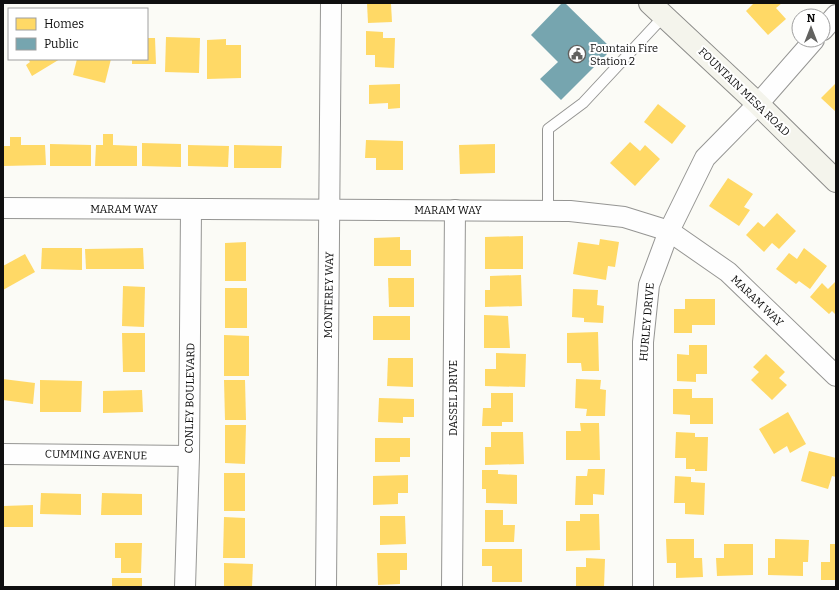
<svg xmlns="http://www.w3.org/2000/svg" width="839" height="590" viewBox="0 0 839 590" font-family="Bitter,serif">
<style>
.homes{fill:#ffd966}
.public{fill:#76a5af}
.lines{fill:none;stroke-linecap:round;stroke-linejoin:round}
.lane-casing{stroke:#959593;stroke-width:12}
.street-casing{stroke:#959593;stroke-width:22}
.secondary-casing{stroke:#8c8c8a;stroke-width:24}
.lane{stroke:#fefefe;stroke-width:10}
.street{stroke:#fefefe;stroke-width:20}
.secondary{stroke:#f4f4ec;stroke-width:22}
.labels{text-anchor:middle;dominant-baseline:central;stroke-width:4;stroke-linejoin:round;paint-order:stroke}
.poi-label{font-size:11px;fill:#0f0f0f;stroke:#fff;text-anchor:start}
.street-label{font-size:11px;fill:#0f0f0f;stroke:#fff}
</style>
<rect width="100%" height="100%" fill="#fbfbf6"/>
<!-- homes -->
<g class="homes">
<path d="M367 3 391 4 392 22 368 23Z"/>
<path d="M754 3H782L776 8 786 19 768 35 746 11Z"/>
<path d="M366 31 383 32V38H395L394 68 375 67V55H366Z"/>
<path d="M166 37 200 38 199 73 165 72Z"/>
<path d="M147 38H155L156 64H132V59H147Z"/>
<path d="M226 39V45H241V78L207 79V40Z"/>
<path d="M28 59H60L32 76 26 65 30 62Z"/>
<path d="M77 59H111L105 83 73 75Z"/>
<path d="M836 83V112L821 98Z"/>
<path d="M400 84V108L388 109V103L369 104V85Z"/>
<path d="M658 104 686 126 672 144 644 122Z"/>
<path d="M103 134H113V145L137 146V166H95L96 145H103Z"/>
<path d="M10 137H21V145H45L46 165 4 166V146H10Z"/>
<path d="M366 140 403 141V170H376V158H365Z"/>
<path d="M630 142 640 151 645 145 660 159 635 186 610 163Z"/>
<path d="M142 143 181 144V167L142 166Z"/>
<path d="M50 144 91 145V166H50Z"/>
<path d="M495 144V173L460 174 459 145Z"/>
<path d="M188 145 229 146 228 167 188 166Z"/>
<path d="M234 145 282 146 281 168H234Z"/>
<path d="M728 178 753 194 744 207 750 210 739 226 709 206Z"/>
<path d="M777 213 796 231 779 249 772 243 764 252 746 235 758 222 764 227Z"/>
<path d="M523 236V269H485V237Z"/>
<path d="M400 237V250H411V266H374V238Z"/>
<path d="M600 239 619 242 615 267 608 266 606 280 573 274 578 242 599 245Z"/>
<path d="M246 242V281H225V243Z"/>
<path d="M42 248H82V270L41 269Z"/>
<path d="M143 248 144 269H86L85 249Z"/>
<path d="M804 248 827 266 810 289 799 281 796 284 776 269 789 253 797 259Z"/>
<path d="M25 254 35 272 3 290V266Z"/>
<path d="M521 275 522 306 485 307V290H490V276Z"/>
<path d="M388 278H414V307H389Z"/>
<path d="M836 281V315L832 311 829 314 810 297 822 283 828 289Z"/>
<path d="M123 286 145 287 144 327 122 326Z"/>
<rect x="225" y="288" width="22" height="40"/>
<path d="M573 289 598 290 597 305 604 306 603 323 584 322V318L572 317Z"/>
<path d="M685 299H715V325H692V333H674V309H685Z"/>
<path d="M484 315 508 316 510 348H484Z"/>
<rect x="373" y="316" width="37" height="24"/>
<path d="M598 332 599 371H582L581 363H567V333Z"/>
<path d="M122 333H145V372H123Z"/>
<path d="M224 335 249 336V376H224Z"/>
<path d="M689 345H707V374H696V382L677 381V354L689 355Z"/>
<path d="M496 353 526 354 525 387 485 386V369H496Z"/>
<path d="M766 354 785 372 779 378 787 385 772 400 751 380 759 372 753 367Z"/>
<path d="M388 358H413V387L387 386Z"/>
<path d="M3 379 35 383 33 404 3 400Z"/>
<path d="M576 379 601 380 600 389 606 390 605 416H586L587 409 575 408Z"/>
<path d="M40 380 82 381 81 412H40Z"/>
<path d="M224 380H245L246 420H225Z"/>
<path d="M673 389H692V398H713V424H690V415L673 414Z"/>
<path d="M142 390 143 412 103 413V391Z"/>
<path d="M491 393H513V422H502V426H482L483 408H491Z"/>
<path d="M379 398 414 399V417H403V423L378 422Z"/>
<path d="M788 412 806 444 790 453 787 446 774 454 759 429Z"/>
<path d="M580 423H599L600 460H566V431H581Z"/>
<path d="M225 425H246L245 464 225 463Z"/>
<path d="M491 432H523L524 464 485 465V447H491Z"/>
<path d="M676 432 695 433V437H708L707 471H695V469H686V458H675Z"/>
<path d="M375 438H410V457H400V462H375Z"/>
<path d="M809 451 836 458V477L832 476 828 489 801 481Z"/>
<path d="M588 469H605L604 495 593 494V505H575L576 476H587Z"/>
<path d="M482 470H498V474L517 475V504L486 503V489H482Z"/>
<rect x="224" y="473" width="21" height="38"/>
<path d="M408 475V493H398V504L373 505V476Z"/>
<path d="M675 476 691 477V482L705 483 704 515 685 514V503H674Z"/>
<path d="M41 493 81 494V515L40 514Z"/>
<path d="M102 493 142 494V515H101Z"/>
<path d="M33 505V527H3V506Z"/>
<path d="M485 510H503V525H515L514 542H485Z"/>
<path d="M580 514H599L600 550 566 551V521H580Z"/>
<path d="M380 516H405L406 544 380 545Z"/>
<path d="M224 517 245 518V558H223Z"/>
<path d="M666 539H694V558H702L703 577 676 578V563H667Z"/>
<path d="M775 539 809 540 808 562H803V576L768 575V558H775Z"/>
<path d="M115 543H142L141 573H121V558H115Z"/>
<path d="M724 544H753V575L717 576 716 558H724Z"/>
<path d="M830 544H836V580H821V562H830Z"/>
<path d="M482 549H522V582H492V566H482Z"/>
<path d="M377 553H407V570H400V584L378 585Z"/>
<path d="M586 558 605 559 604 587H576V567H586Z"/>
<path d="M224 563 253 564 252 587H224Z"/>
<rect x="112" y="578" width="30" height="9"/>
</g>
<!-- public -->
<path class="public" d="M562 3H565L612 49 561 100 540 79 558 62 531 35Z"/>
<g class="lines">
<defs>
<path id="lane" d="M548 211V129L583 103 664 16"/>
<g id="street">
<path d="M823 30 836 15"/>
<path d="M3 208 570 211 624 217 669 231 728 272 836 376"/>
<path d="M3 454 189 456"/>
<path d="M185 587 189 456 191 209"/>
<path d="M326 587 331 3"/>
<path d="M452 587 455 210"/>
<path d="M643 587V342L649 285 669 231 705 158 758 104 814 40"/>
</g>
<path id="secondary" d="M650 3 758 104 836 181"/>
</defs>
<!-- lane casing -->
<use href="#lane" class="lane-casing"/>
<!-- street casing -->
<use href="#street" class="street-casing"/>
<!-- secondary casing -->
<use href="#secondary" class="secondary-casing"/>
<!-- lane -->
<use href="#lane" class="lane"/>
<!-- street -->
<use href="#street" class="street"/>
<!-- secondary -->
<use href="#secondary" class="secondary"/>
</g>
<!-- icons -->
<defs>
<symbol id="civic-ring" viewBox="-11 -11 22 22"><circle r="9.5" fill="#fff" stroke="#626260" stroke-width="1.5"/><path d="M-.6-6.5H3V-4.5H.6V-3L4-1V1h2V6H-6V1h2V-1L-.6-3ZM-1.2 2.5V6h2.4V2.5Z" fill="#626260"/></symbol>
</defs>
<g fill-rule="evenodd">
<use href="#civic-ring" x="567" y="44" width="20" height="20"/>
</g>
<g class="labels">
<!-- poi labels -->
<g class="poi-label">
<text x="590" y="48">Fountain Fire<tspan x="590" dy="13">Station 2</tspan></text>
</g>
<!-- street labels -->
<g class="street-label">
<text transform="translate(744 92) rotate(44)">FOUNTAIN MESA ROAD</text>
<text x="124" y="209">MARAM WAY</text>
<text x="448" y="210">MARAM WAY</text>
<text transform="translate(329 295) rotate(-89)">MONTEREY WAY</text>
<text transform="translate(757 301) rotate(44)">MARAM WAY</text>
<text transform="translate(647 322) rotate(-85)">HURLEY DRIVE</text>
<text transform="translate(190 398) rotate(-89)">CONLEY BOULEVARD</text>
<text transform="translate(453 398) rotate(-90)">DASSEL DRIVE</text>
<text transform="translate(96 455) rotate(1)">CUMMING AVENUE</text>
</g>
</g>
<!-- border -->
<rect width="839" height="590" fill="none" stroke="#0f0f0f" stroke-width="8"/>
<!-- legend -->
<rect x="8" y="8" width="140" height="52" fill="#ffffff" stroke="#9f9f9f"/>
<rect x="16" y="18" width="20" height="12" fill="#ffd966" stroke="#9f9f9f"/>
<text x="44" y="28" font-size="12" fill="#0f0f0f">Homes</text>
<rect x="16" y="38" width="20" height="12" fill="#76a5af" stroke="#9f9f9f"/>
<text x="44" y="48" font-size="12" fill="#0f0f0f">Public</text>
<!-- north arrow -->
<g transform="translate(811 28)"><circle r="19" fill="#ffffff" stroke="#9f9f9f"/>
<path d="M0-3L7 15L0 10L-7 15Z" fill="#626260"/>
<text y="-6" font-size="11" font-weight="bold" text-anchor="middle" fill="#0f0f0f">N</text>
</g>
</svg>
